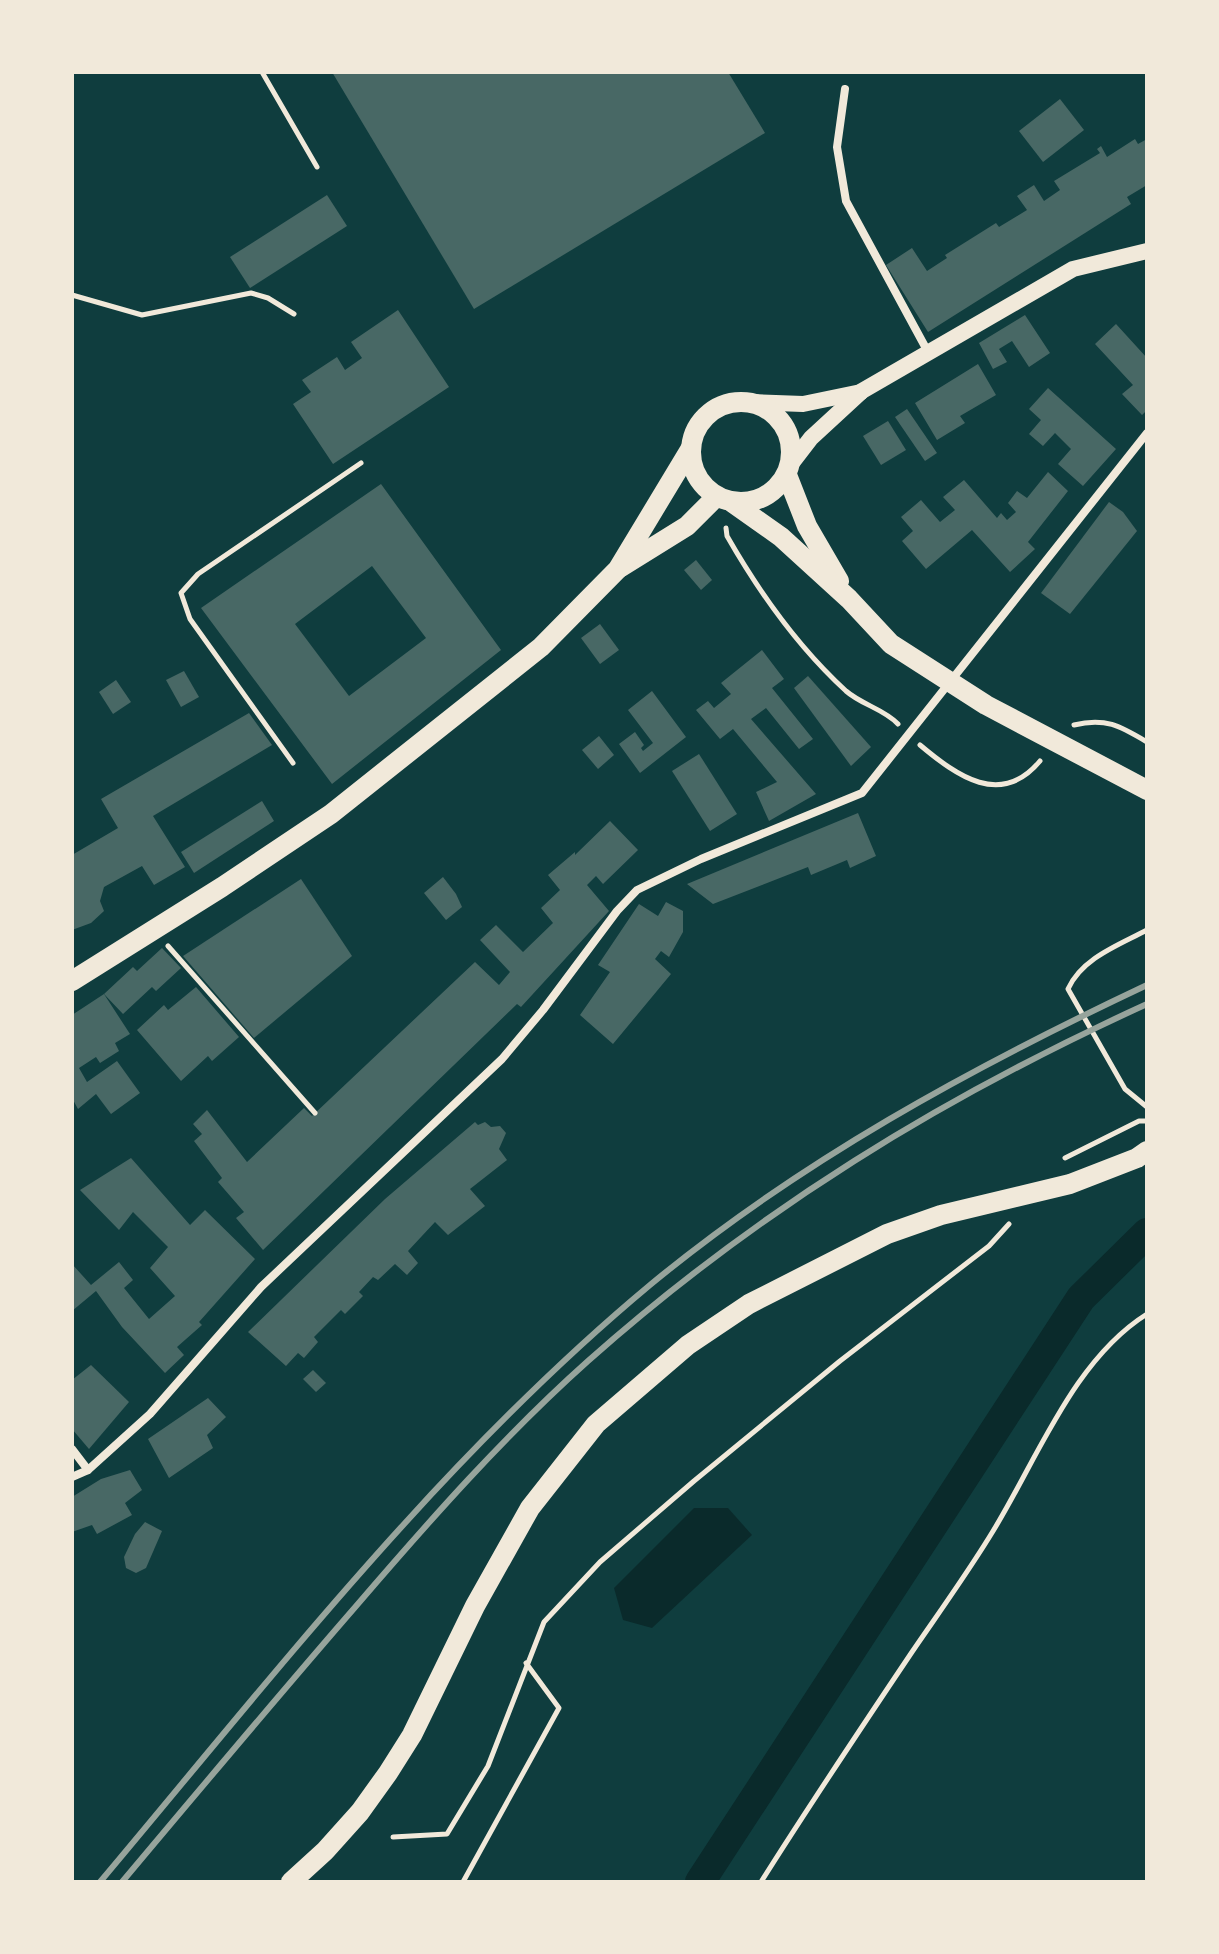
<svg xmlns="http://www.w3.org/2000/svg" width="1219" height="1954" viewBox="0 0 1219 1954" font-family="Signika,sans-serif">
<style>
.water{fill:#0a2a2b}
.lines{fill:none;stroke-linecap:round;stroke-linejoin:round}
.canal{stroke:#0a2a2b;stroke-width:30}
.building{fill:#486865;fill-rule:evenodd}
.path{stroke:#f1e9da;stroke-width:5}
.minor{stroke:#f1e9da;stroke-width:8}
.secondary{stroke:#f1e9da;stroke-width:16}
.primary{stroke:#f1e9da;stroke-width:20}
.rail{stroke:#97a49c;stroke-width:6}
</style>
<rect width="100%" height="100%" fill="#0f3d3e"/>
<!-- water -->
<path class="water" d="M694 1508H728L752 1535 652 1628 623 1620 614 1588Z"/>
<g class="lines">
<!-- canal -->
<path class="canal" d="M700 1882 1081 1298 1147 1233"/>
</g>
<!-- building -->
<g class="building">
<path d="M332 72H728L765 133 474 309Z"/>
<path d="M1060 99 1084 130 1043 162 1019 131Z"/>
<path d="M1135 139 1138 144 1147 139V185L1127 197 1131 204 928 332 886 265 912 248 927 271 947 258 945 255 996 223 999 227 1027 210 1017 196 1034 185 1044 201 1060 190 1054 181 1100 153 1097 149 1101 146 1107 157Z"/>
<path d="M327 195 347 226 250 288 230 257Z"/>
<path d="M398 310 449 387 333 464 293 404 311 392 302 380 337 357 345 370 362 358 351 342Z"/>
<path d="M1025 315 1050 353 1029 367 1012 341 999 349 1007 362 993 369 979 343Z"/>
<path d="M1116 324 1147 358V410L1142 415 1122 394 1133 385 1095 344Z"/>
<path d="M978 364 996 395 960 416 965 423 937 440 915 403Z"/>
<path d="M1048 388 1116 449 1083 486 1058 464 1071 449 1055 433 1043 446 1029 434 1041 420 1029 409Z"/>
<path d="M907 409 937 453 925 461 895 417Z"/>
<path d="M888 421 906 450 881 465 863 436Z"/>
<path d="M1048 472 1068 491 1028 542 1035 549 1010 572 972 530 926 569 902 541 913 531 901 517 921 500 940 522 955 510 943 497 964 480 997 518 1001 513 1007 520 1016 512 1008 503 1017 491 1027 498Z"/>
<path d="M381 484 501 650 332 784 201 608ZM372 566 426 638 349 696 295 624Z"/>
<path d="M1109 502 1123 512 1137 531 1070 614 1041 593Z"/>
<path d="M696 560 712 580 701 590 684 570Z"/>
<path d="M600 624 619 650 600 664 581 638Z"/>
<path d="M762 650 784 679 772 688 813 739 799 749 766 708 751 719 816 794 769 821 756 792 777 782 733 729 720 739 696 710 708 701 714 708 731 694 721 683Z"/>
<path d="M184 671 199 697 181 707 166 680Z"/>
<path d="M808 676 871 747 851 766 794 688Z"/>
<path d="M116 680 131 702 113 714 99 692Z"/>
<path d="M652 691 686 737 640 773 619 744 635 732 644 745 641 748 643 751 653 743 628 710Z"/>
<path d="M249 713 272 745 153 816 185 867 154 885 142 866 104 887 100 901 104 911 91 923 72 930V855L118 828 101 799Z"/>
<path d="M599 736 614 755 598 769 582 750Z"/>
<path d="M699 754 737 814 710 831 672 771Z"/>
<path d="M262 801 274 821 194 873 181 852Z"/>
<path d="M858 813 876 856 850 868 847 860 811 875 808 867 713 904 687 884Z"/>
<path d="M610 821 638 850 603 884 596 876 587 885 609 911 521 1007 517 1004 263 1250 236 1218 244 1212 218 1182 222 1178 194 1141 202 1134 193 1124 207 1110 247 1162 304 1108 312 1116 475 962 499 985 510 972 480 940 496 925 523 952 553 923 541 908 560 890 548 875 575 852V855Z"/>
<path d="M443 877 456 894 462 907 446 920 424 893Z"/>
<path d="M301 879 352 956 254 1038 183 956Z"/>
<path d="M666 902 683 911V932L669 957 661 951 655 959 671 974 613 1044 580 1015 610 972 598 965 639 904 658 916Z"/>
<path d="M162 948 181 968 156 991 152 987 123 1014 104 994 133 967 137 971Z"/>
<path d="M196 987 239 1037 212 1061 208 1056 181 1081 137 1030 164 1005 168 1010Z"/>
<path d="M104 994 130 1034 115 1043 119 1051 100 1063 96 1057 79 1068 87 1082 117 1061 140 1093 111 1114 96 1094 78 1109 72 1098V1015Z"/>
<path d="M475 1122 478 1125 485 1122 491 1127 500 1126 506 1133 499 1149 507 1160 470 1189 485 1206 448 1235 435 1222 408 1251 418 1263 407 1275 395 1264 378 1280 373 1277 359 1292 363 1296 345 1314 341 1310 314 1337 318 1342 304 1358 298 1353 286 1366 248 1332 385 1199Z"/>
<path d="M131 1158 190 1225 205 1210 255 1259 199 1322 202 1325 177 1347 184 1355 165 1373 122 1327 96 1291 72 1311V1264L91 1285 119 1262 133 1280 124 1288 149 1319 175 1296 150 1268 168 1247 133 1212 119 1230 80 1190Z"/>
<path d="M91 1365 129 1402 89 1449 72 1429V1380Z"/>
<path d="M313 1370 326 1383 316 1392 303 1379Z"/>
<path d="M208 1398 226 1417 207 1435 213 1448 169 1478 148 1439Z"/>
<path d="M130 1470 142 1490 125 1503 132 1515 97 1534 92 1525 72 1532V1497L101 1479Z"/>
<path d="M145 1522 162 1531 146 1568 136 1573 126 1568 124 1557 135 1534Z"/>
</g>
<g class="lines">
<!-- path -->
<g class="path">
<path d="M262 72 317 167"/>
<path d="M72 295 142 315 251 293 268 298 294 314"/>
<path d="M726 528 727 536C759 592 798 647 846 691 862 705 884 709 898 724"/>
<path d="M1074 725C1105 717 1120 726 1147 742"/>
<path d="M920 745C957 776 1001 808 1040 761"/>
<path d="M293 763 190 619 181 593 198 574 361 463"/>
<path d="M1147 930C1119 945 1082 958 1068 989L1125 1089 1147 1107"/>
<path d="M168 946 315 1113"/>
<path d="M1065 1158 1139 1121H1147"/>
<path d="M393 1837 447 1834 488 1766 544 1622 600 1562 694 1481 840 1361 989 1246 1009 1224"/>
<path d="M463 1882 559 1708 526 1663"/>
<path d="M761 1882C810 1804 861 1728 912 1652 938 1614 966 1575 990 1536 1036 1463 1072 1361 1147 1314"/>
</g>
<!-- minor -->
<g class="minor">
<path d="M845 89 837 147 846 201 928 352"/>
<path d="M72 1449 88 1470"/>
<path d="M72 1477 88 1470 150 1414 261 1287 502 1059 543 1010 617 911 637 890 701 859 862 793 1147 433"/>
</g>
<!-- secondary -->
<g class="secondary">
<path d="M752 402 803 404 861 392"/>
<path d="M791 464 811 438 862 391 1073 269 1147 251"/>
</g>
<!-- primary -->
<g class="primary">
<circle cx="741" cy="452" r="50"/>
<path d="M787 475 807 526 839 581"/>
<path d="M733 503 781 537 849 599 891 644 986 705 1147 790"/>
<path d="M621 567 687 526 716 497"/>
<path d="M72 981 222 887 331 814 541 647 618 569 691 448"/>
<path d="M291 1882 325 1851 360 1812 388 1773 412 1735 475 1606 530 1508 596 1424 688 1345 749 1304 887 1234 941 1215 1070 1184 1137 1158 1147 1151"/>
</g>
<!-- rail -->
<g class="rail">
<path d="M100 1882C274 1675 441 1459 650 1285 800 1161 971 1068 1147 985"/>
<path d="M122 1882C200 1789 278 1696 357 1605 430 1520 505 1435 588 1361 758 1210 941 1098 1147 1004"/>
</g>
</g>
<!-- border -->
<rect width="1219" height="1954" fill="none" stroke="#f1e9da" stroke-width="148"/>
</svg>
